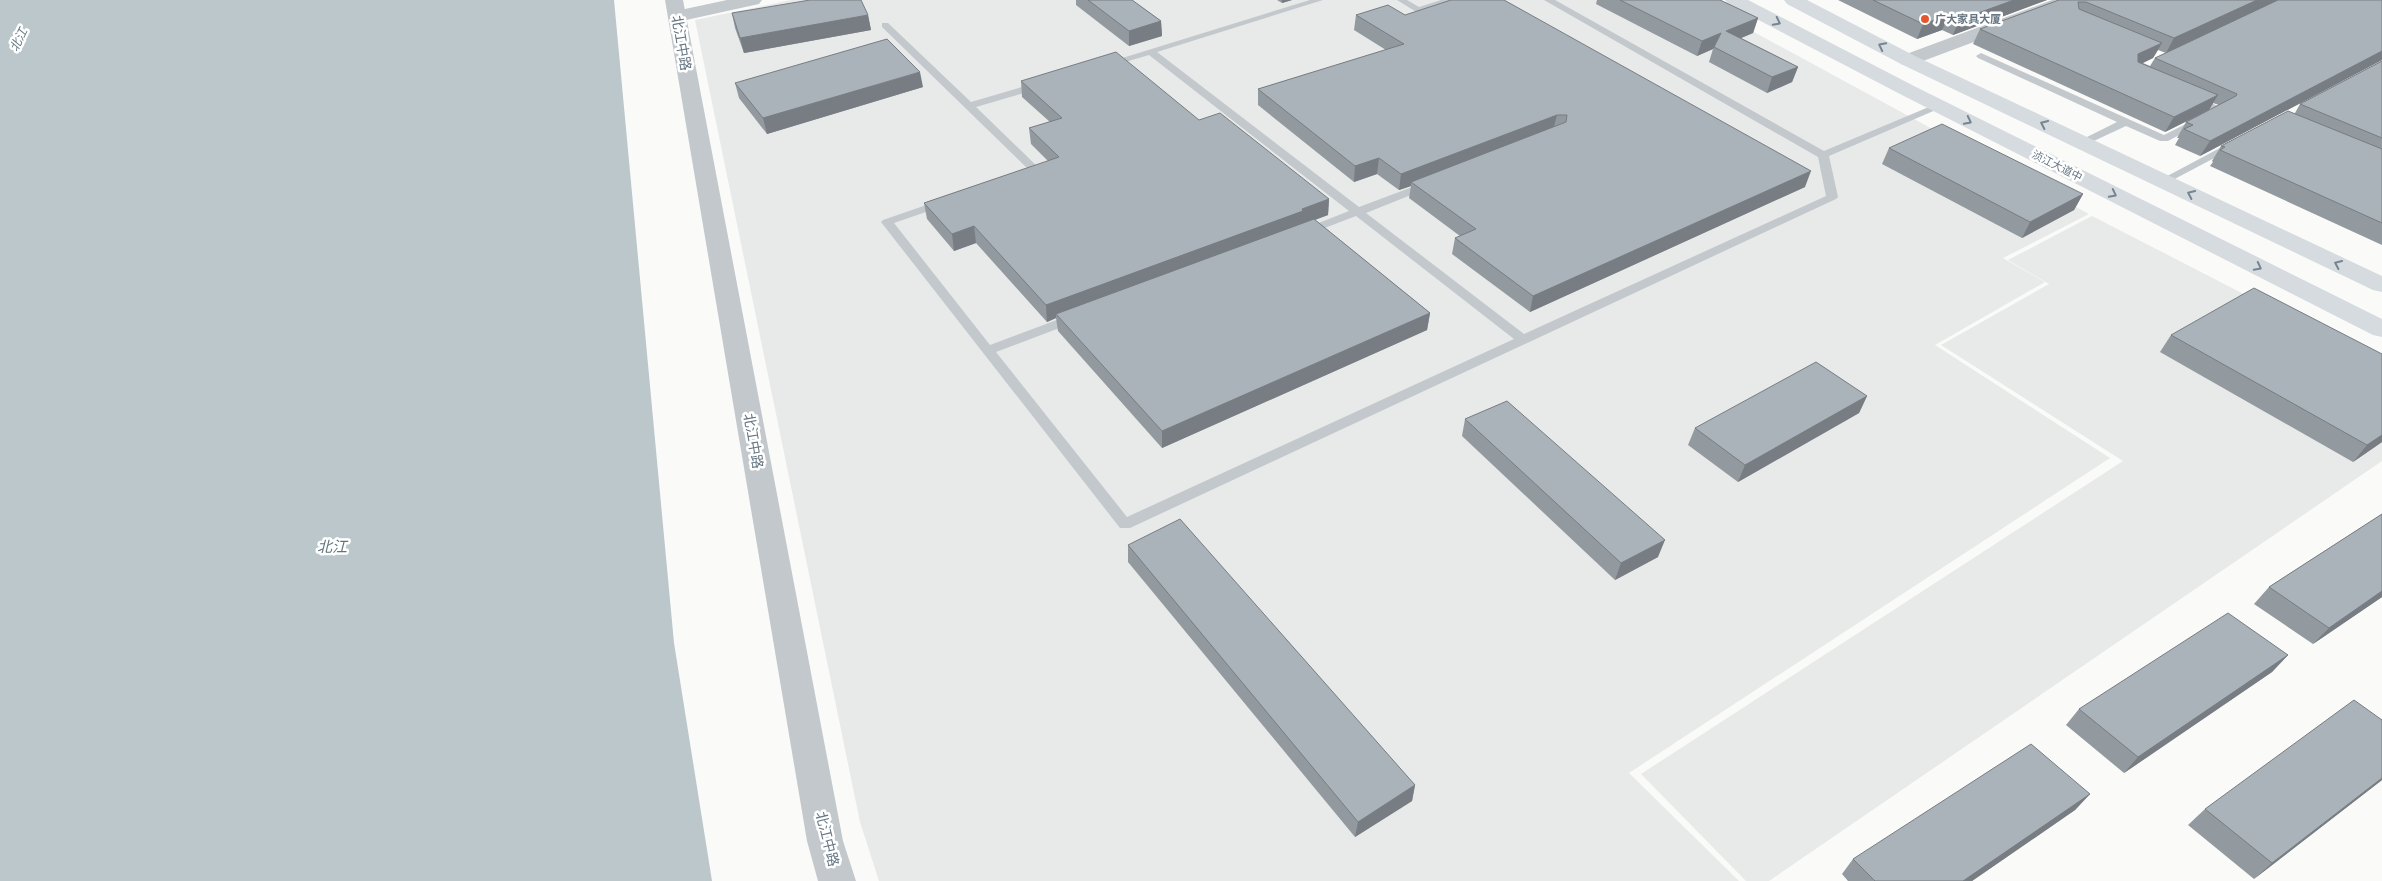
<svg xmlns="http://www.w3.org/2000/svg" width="2382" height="881" viewBox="0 0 2382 881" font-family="Signika,'Noto Sans SC',sans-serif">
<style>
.built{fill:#e8e9e9}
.water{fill:#bbc7cb}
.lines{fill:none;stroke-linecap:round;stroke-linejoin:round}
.service{fill:#c3c8cc;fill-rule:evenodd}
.minor{fill:#c3c8cc;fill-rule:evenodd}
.tertiary{fill:#c3c8cc;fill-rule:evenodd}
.primary{fill:#d6dbdf;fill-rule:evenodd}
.wall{fill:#929a9f;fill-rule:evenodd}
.shaded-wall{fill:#777d82}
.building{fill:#aab3b9;stroke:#777d82}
.oneway{stroke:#768591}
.poi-dot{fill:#e4572e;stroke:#fff;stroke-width:2}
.labels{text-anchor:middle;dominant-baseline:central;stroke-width:5;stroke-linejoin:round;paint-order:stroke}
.far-poi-label{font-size:11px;font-weight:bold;fill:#657683;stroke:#fff;text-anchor:start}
.far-street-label{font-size:11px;fill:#657683;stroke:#fff}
.far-water-label{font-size:12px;font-style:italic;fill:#60757c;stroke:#fff}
.street-label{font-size:14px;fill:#657683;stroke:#fff}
.water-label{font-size:15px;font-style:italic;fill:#60757c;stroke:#fff}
</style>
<rect width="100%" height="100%" fill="#fafaf8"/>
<!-- built -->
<g class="built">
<path d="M791 0H1695L2089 214 2003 258 2045 282 1935 345 2110 458 1629 773 1739 881H879L860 822 695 20Z"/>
<path d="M2092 216 2382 365V461L1769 881H1746L1641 774 2123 461 1941 345 2049 284 2008 260Z"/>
</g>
<!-- water -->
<path class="water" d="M0 0H614L674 643 712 881H0Z"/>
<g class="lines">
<!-- service -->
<g class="service">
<path d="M1310 0H1323L1157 52 1359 207 1423 183H1431V187L1366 213 1524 334 1826 196 1818 157 1544 0H1555L1824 151 1936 104H1944L1945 106 1829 156 1838 197 1836 199 1130 528H1120L881 222 883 220 938 201H946V205L894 223 990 345 1070 315H1078L1080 318 1078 321 996 352 1127 517 1514 339 1356 216 1309 234H1301L1299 232 1301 230 1349 211 1149 55 1108 67 1103 64Z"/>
<path d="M1397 0H1407L1419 7 1441 0H1454L1418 13Z"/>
<path d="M882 23H888L971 102 1036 83H1044V87L976 107 1040 169V173L1022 176V172L1029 170 882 27Z"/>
<path d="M1981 53 2164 135 2213 110 2191 101V97H2199L2226 110 2168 141H2160L2126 126 2083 146 2079 145V141L2117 122 1978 58 1976 56Z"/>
<path d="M2233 141 2237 142V146L2167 183 2163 184 2158 181Z"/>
</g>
<!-- minor -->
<g class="minor">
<path d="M727 0H762L759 4 677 22 671 20 668 16 671 12Z"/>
<path d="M2052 0H2078L2075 4 1915 64 1908 66 1901 64 1898 60 1901 56Z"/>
</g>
<!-- tertiary -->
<path class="tertiary" d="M665 0H683L843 841 856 881H818L807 841Z"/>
<!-- primary -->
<g class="primary">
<path d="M1725 0H1748L1914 86 2382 319V337L2373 335 1900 94 1728 4Z"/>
<path d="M1784 0H1807L1915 56 2382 276V292L2373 290 1901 64 1787 4Z"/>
</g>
</g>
<!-- wall -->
<g class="wall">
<path d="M1076 0H1132L1161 21 1162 36 1129 46 1076 5Z"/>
<path d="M1277 0H1292L1282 3Z"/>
<path d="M1597 0H1720L1758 18 1753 33 1741 38 1798 67 1792 82 1767 93 1709 62 1713 49 1697 56 1596 4Z"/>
<path d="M1838 0H2047L1953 35 1942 30 1917 39Z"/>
<path d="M2059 0H2382V60L2200 156 2175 145 2179 138H2177L2186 122 2219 105 2213 103 2209 110 2165 132 1973 44 1980 29ZM2158 50 2166 53 2155 58 2150 66 2143 63 2153 58Z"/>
<path d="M732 13 868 15 871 30 744 53 735 28Z"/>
<path d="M1356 15H1405L1805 187 1530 312 1452 254 1455 238 1460 236 1409 198 1411 186 1399 190 1377 174 1354 182 1258 105V89L1386 50 1354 30Z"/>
<path d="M2382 61V245L2210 166 2213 162 2212 161 2221 146 2295 113 2300 104Z"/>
<path d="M1021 81 1199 120 1329 199 1328 215 1315 220 1430 313 1427 330 1162 448 1058 331 1056 318 1047 322 976 243 954 251 927 219 924 203 1048 161 1031 144 1029 128 1050 122 1022 97Z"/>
<path d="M735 83 923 87 767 134 739 98Z"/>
<path d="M1889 148 2083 194 2074 210 2022 238 1882 164Z"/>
<path d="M2171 335 2382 354V442L2353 462 2160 352Z"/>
<path d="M1867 396 1859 413 1738 482 1688 445 1695 428Z"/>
<path d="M1465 419 1658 557 1615 580 1462 436Z"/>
<path d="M2382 514V597L2313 644 2254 604 2269 587Z"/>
<path d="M1128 545 1415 785 1412 801 1355 837 1128 562Z"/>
<path d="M2288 655 2272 672 2124 773 2066 725 2079 709Z"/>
<path d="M2382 720V780L2254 879 2188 825 2205 809Z"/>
<path d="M2090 794 2075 810 1972 881H1848L1842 874 1853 859Z"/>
</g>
<!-- shaded-wall -->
<g class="shaded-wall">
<path d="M1282 0H1292L1282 3Z"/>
<path d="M2014 0H2047L1953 35 1959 20Z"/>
<path d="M2257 0H2280L2166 53 2174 38Z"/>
<path d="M868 15 871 30 744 53 740 38Z"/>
<path d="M1949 15 1942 30 1917 39 1923 24Z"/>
<path d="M1758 18 1753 33 1722 46 1726 31Z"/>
<path d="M1161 21 1162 36 1129 46V31Z"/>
<path d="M1721 33 1713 49 1697 56 1702 41Z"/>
<path d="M2162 43 2153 58 2130 69 2138 54Z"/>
<path d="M2382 51V60L2200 156 2210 141Z"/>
<path d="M1798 67 1792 82 1767 93 1772 77Z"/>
<path d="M920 72 923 87 767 134 763 118Z"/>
<path d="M2218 95 2209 110 2165 132 2174 117Z"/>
<path d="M1557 115 1553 130 1411 182V186L1399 190 1401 174Z"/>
<path d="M1379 158 1377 174 1354 182 1355 166Z"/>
<path d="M1811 171 1805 187 1530 312 1533 296Z"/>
<path d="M2083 194 2074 210 2022 238 2030 222Z"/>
<path d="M1329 199 1328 215 1056 314V318L1047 322 1046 305Z"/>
<path d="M974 226 976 243 954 251 952 234Z"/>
<path d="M1430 313 1427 330 1162 448V431Z"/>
<path d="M1867 396 1859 413 1738 482 1745 465Z"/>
<path d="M2382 435V442L2353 462 2367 445Z"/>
<path d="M1665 540 1658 557 1615 580 1621 563Z"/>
<path d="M2382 591V597L2313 644 2329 628Z"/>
<path d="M2288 655 2272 672 2124 773 2138 757Z"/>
<path d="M2382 778V780L2254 879 2272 863Z"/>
<path d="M1415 785 1412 801 1355 837 1358 822Z"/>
<path d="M2090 794 2075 810 1972 881H1963Z"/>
</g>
<!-- building -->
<g class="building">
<path d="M810 0H861L868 15 740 38 732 13Z"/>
<path d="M1088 0H1132L1161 21 1129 31Z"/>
<path d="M1451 0H1504L1811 171 1533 296 1455 238 1476 229 1411 182 1566 122 1567 115H1557L1401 174 1379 158 1355 166 1258 89 1404 44 1356 15 1388 5 1405 15Z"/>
<path d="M1620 0H1720L1758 18 1726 31 1798 67 1772 77 1714 47 1721 33 1702 41Z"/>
<path d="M1873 0H2014L1959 20 1949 15 1923 24Z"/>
<path d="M2059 0H2257L2174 38 2086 2H2078L2079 9 2162 43 2138 54V62L2218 95 2174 117 1980 29Z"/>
<path d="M2278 0H2382V51L2210 141 2184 129 2193 125 2186 122 2236 96 2237 94 2155 58Z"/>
<path d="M887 39 920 72 763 118 735 83Z"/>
<path d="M1116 52 1199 120 1220 113 1329 199 1302 209 1303 211 1046 305 974 226 952 234 924 203 1059 157 1029 128 1062 118 1021 81Z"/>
<path d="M2382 61V138L2300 104Z"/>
<path d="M2288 111 2382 149V223L2220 150 2225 147 2221 146Z"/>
<path d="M1942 124 2083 194 2030 222 1889 148Z"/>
<path d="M1314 219 1430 313 1162 431 1056 314Z"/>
<path d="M2254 288 2382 354V435L2367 445 2171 335Z"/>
<path d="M1816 362 1867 396 1745 465 1695 428Z"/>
<path d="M1507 401 1665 540 1621 563 1465 419Z"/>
<path d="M2382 514V591L2329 628 2269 587Z"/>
<path d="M1180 519 1415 785 1358 822 1128 545Z"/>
<path d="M2228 613 2288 655 2138 757 2079 709Z"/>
<path d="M2354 700 2382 720V778L2272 863 2205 809Z"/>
<path d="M2031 744 2090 794 1963 881H1875L1853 859Z"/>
</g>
<!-- one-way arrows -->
<defs><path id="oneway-chevron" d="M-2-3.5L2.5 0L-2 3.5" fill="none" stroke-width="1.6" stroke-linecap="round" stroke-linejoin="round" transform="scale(1.25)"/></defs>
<g class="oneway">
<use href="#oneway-chevron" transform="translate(1777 22) rotate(27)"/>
<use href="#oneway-chevron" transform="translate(1882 46) rotate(-153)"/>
<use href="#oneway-chevron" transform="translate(1968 121) rotate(27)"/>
<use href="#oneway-chevron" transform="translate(2044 124) rotate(-155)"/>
<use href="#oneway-chevron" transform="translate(2113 194) rotate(27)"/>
<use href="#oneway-chevron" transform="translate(2191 194) rotate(-155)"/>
<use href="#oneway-chevron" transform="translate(2338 264) rotate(-155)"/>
<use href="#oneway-chevron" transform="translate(2258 267) rotate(27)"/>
</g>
<!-- markers -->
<circle class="poi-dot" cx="1925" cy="19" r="5"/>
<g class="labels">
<!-- far-poi labels -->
<g class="far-poi-label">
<text x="1935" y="19">广大家具大厦</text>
</g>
<!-- far-street labels -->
<g class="far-street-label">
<text transform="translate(2057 166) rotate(27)">浈江大道中</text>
</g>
<!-- far-water labels -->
<g class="far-water-label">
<text transform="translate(19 40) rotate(-64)">北江</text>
</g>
<!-- street labels -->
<g class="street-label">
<text transform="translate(681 43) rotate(80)">北江中路</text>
<text transform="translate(753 441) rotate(80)">北江中路</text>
<text transform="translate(827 839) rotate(76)">北江中路</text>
</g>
<!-- water labels -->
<g class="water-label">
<text x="332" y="547">北江</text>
</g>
</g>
</svg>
